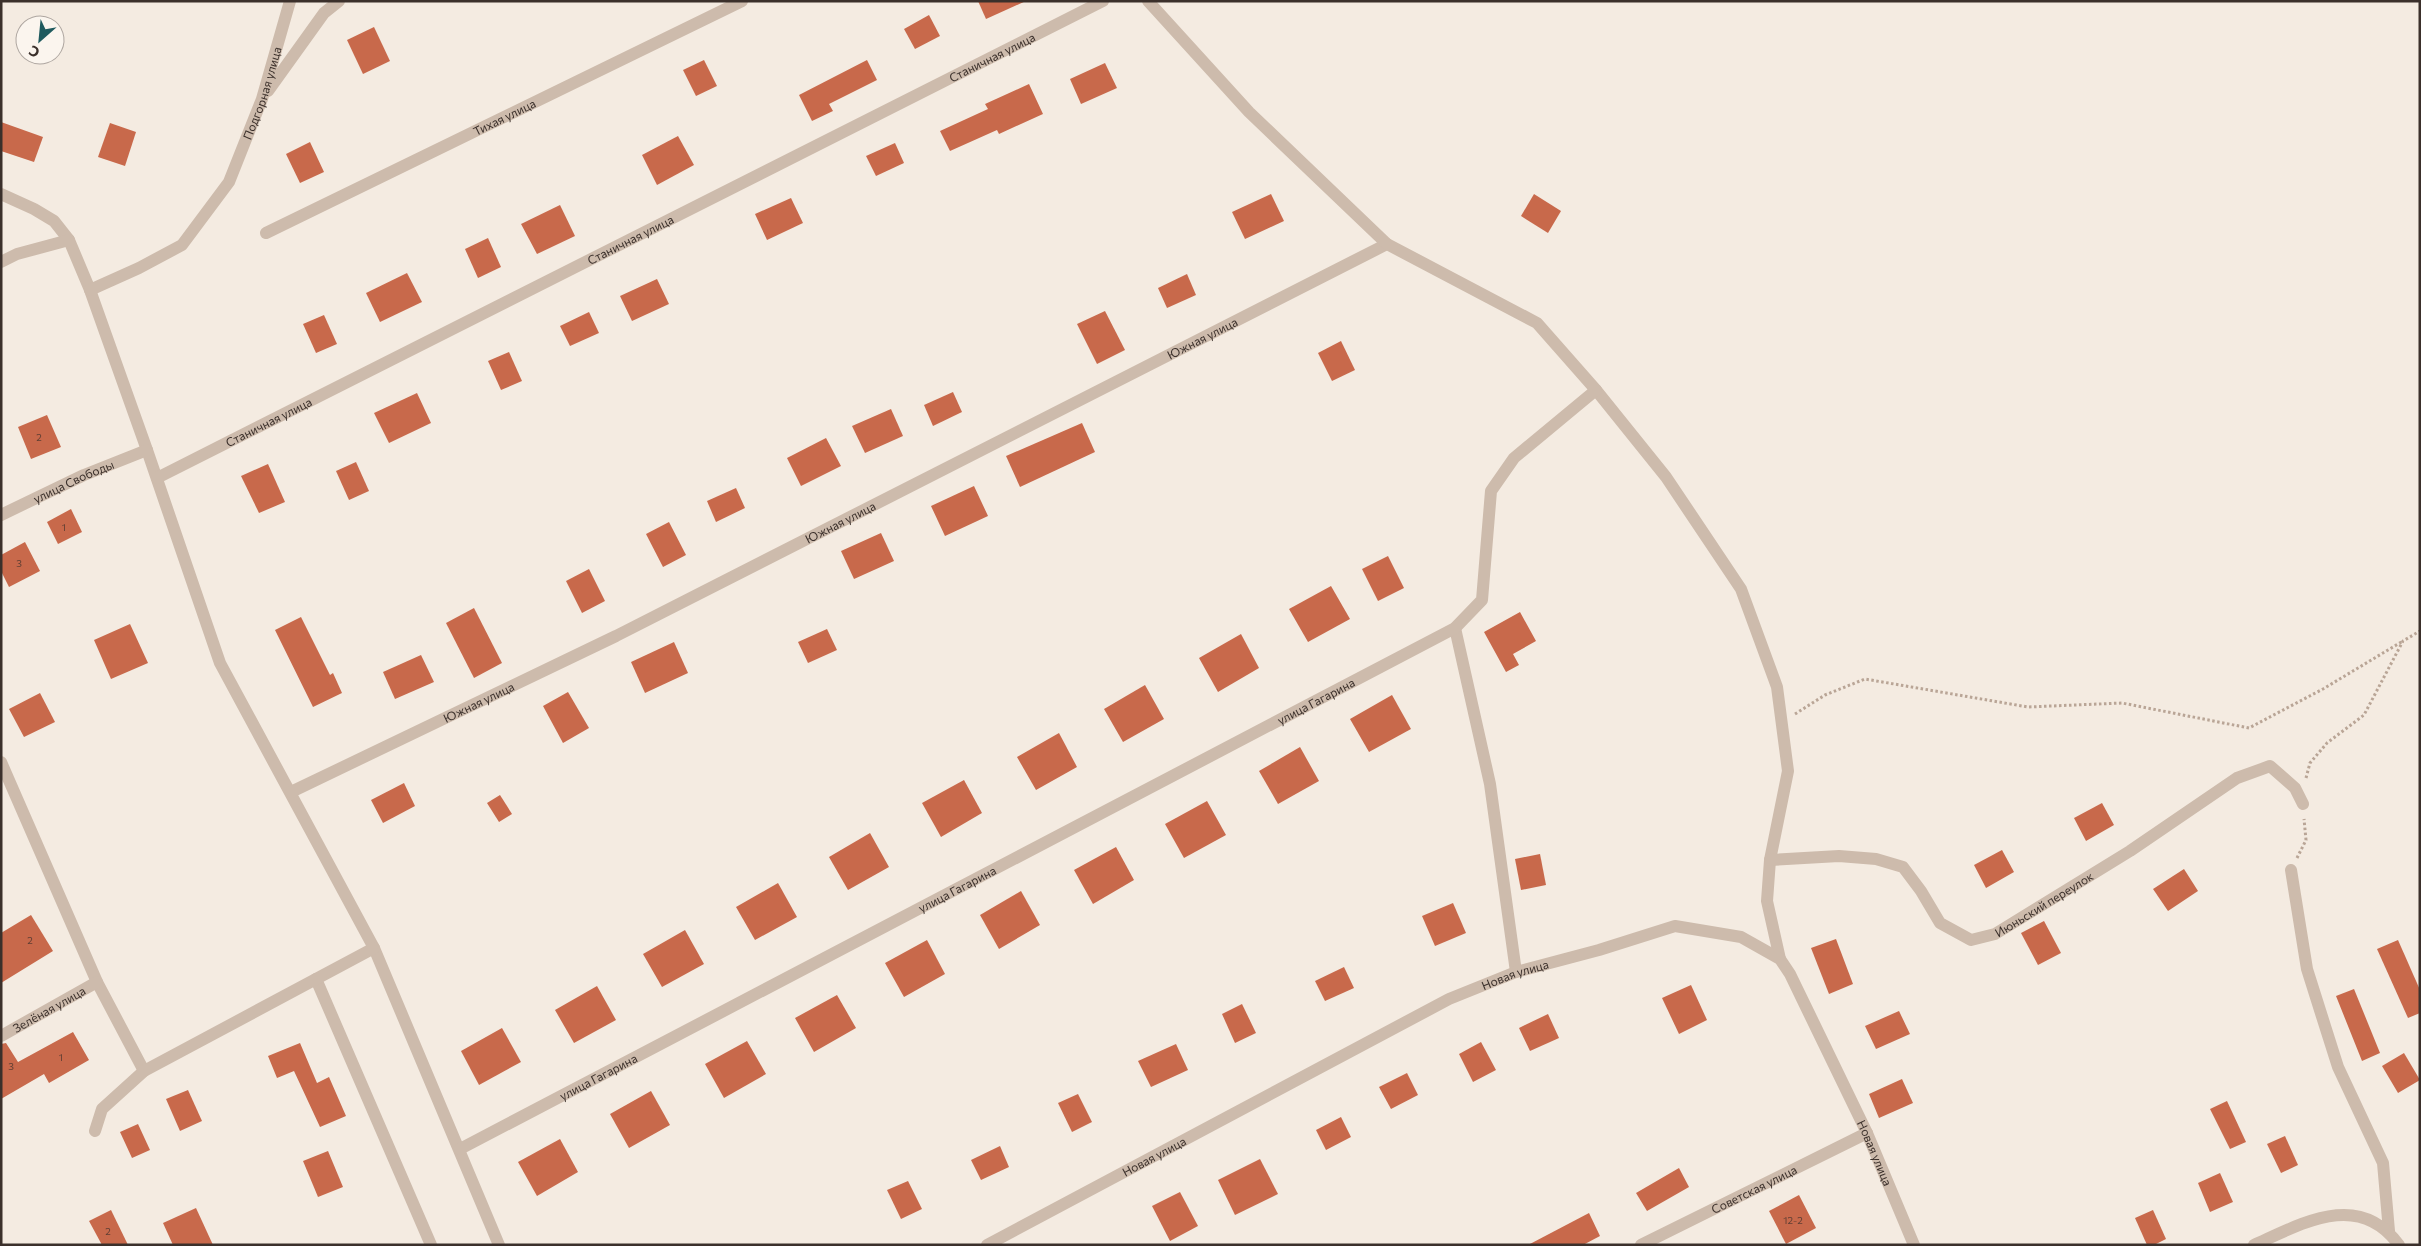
<svg xmlns="http://www.w3.org/2000/svg" width="2421" height="1246" viewBox="0 0 2421 1246" font-family="Commissioner,sans-serif">
<style>
.building{fill:#c8694b}
.lines{fill:none;stroke-linecap:round;stroke-linejoin:round}
.path{stroke:#b9a596;stroke-width:3;stroke-dasharray:2.5 2.5;stroke-linecap:butt}
.minor{stroke:#cdbbac;stroke-width:12}
.labels{text-anchor:middle;dominant-baseline:central;stroke-width:4;stroke-linejoin:round;paint-order:stroke}
.number-label{font-size:10px;fill:#5e3e33}
.street-label{font-size:12px;fill:#3b302b;stroke:#fbf5ee}
</style>
<rect width="100%" height="100%" fill="#f4ebe1"/>
<!-- building -->
<g class="building">
<path d="M978 1H1026L986 19Z"/>
<path d="M929 15 940 36 915 49 904 29Z"/>
<path d="M374 27 390 61 363 74 347 40Z"/>
<path d="M704 60 717 86 696 96 683 70Z"/>
<path d="M867 60 877 80 829 104 833 111 812 121 799 95Z"/>
<path d="M1105 63 1117 88 1081 104 1070 79Z"/>
<path d="M1029 84 1043 114 999 134 997 130 950 151 940 131 988 109 985 104Z"/>
<path d="M1 122 43 137 34 162 1 151Z"/>
<path d="M110 123 136 132 125 166 98 157Z"/>
<path d="M678 136 694 165 657 185 642 155Z"/>
<path d="M310 142 324 172 300 183 286 154Z"/>
<path d="M895 143 904 163 876 176 866 156Z"/>
<path d="M1271 194 1284 221 1245 239 1232 212Z"/>
<path d="M1534 194 1561 211 1548 233 1521 216Z"/>
<path d="M791 198 803 223 767 240 755 214Z"/>
<path d="M560 205 575 236 537 254 521 224Z"/>
<path d="M488 238 501 267 478 278 465 249Z"/>
<path d="M407 273 422 302 380 322 366 293Z"/>
<path d="M1187 274 1196 295 1167 308 1158 288Z"/>
<path d="M657 279 669 304 632 321 620 296Z"/>
<path d="M1105 311 1125 350 1097 364 1077 324Z"/>
<path d="M589 312 599 333 570 346 560 326Z"/>
<path d="M324 315 337 344 316 353 303 324Z"/>
<path d="M1341 341 1355 370 1332 381 1318 353Z"/>
<path d="M509 352 522 381 501 390 488 361Z"/>
<path d="M953 392 962 412 933 426 924 405Z"/>
<path d="M417 393 431 423 389 443 374 413Z"/>
<path d="M891 409 903 436 865 453 852 426Z"/>
<path d="M47 415 61 447 31 459 18 427Z"/>
<path d="M1082 423 1095 452 1020 487 1006 456Z"/>
<path d="M826 438 841 466 801 486 787 458Z"/>
<path d="M356 462 369 491 349 500 336 471Z"/>
<path d="M268 464 285 502 259 513 241 476Z"/>
<path d="M974 486 988 516 945 536 931 506Z"/>
<path d="M736 488 745 508 716 522 707 501Z"/>
<path d="M71 509 82 532 58 544 47 522Z"/>
<path d="M669 522 686 555 663 567 646 534Z"/>
<path d="M881 533 894 561 854 579 841 551Z"/>
<path d="M25 542 40 571 9 587 1 571V555Z"/>
<path d="M1388 556 1404 588 1378 601 1362 569Z"/>
<path d="M589 569 605 601 582 613 566 581Z"/>
<path d="M1331 586 1350 619 1308 642 1289 609Z"/>
<path d="M474 608 502 663 474 678 446 623Z"/>
<path d="M1520 612 1536 641 1513 654 1519 665 1506 672 1484 632Z"/>
<path d="M301 617 330 675 333 673 342 693 313 707 275 630Z"/>
<path d="M130 624 148 663 111 679 94 640Z"/>
<path d="M827 629 837 650 808 663 798 642Z"/>
<path d="M1241 634 1259 668 1218 692 1199 658Z"/>
<path d="M674 642 688 673 645 693 631 662Z"/>
<path d="M421 655 434 682 395 699 383 672Z"/>
<path d="M1145 685 1164 719 1123 742 1104 709Z"/>
<path d="M568 692 589 728 563 743 543 706Z"/>
<path d="M40 693 55 722 24 737 9 709Z"/>
<path d="M1392 695 1411 729 1369 752 1350 719Z"/>
<path d="M1059 733 1077 767 1036 790 1017 757Z"/>
<path d="M1300 747 1319 781 1278 804 1259 771Z"/>
<path d="M964 780 982 813 941 837 922 803Z"/>
<path d="M404 783 415 806 383 823 371 800Z"/>
<path d="M500 795 512 814 499 822 487 803Z"/>
<path d="M1207 801 1226 835 1184 858 1165 824Z"/>
<path d="M2102 803 2114 825 2086 841 2074 818Z"/>
<path d="M870 833 889 867 848 890 829 857Z"/>
<path d="M1116 847 1134 880 1093 904 1074 870Z"/>
<path d="M2002 850 2014 872 1986 888 1974 865Z"/>
<path d="M1540 854 1546 885 1521 890 1515 859Z"/>
<path d="M2184 869 2198 891 2168 911 2153 889Z"/>
<path d="M778 883 797 917 755 940 736 907Z"/>
<path d="M1021 891 1040 925 999 949 980 915Z"/>
<path d="M1453 903 1466 933 1435 946 1422 916Z"/>
<path d="M31 915 53 951 1 983V933Z"/>
<path d="M2044 921 2061 953 2038 965 2021 933Z"/>
<path d="M685 930 704 964 662 987 643 954Z"/>
<path d="M1836 939 1853 984 1829 994 1811 948Z"/>
<path d="M927 940 945 974 904 997 885 963Z"/>
<path d="M2398 940 2420 990V1013L2408 1018 2377 949Z"/>
<path d="M1344 967 1354 988 1325 1001 1315 981Z"/>
<path d="M1691 985 1707 1020 1679 1034 1662 998Z"/>
<path d="M597 986 616 1020 574 1043 555 1010Z"/>
<path d="M2354 989 2380 1053 2362 1061 2336 996Z"/>
<path d="M837 995 856 1028 814 1052 795 1018Z"/>
<path d="M1242 1004 1256 1033 1235 1043 1222 1014Z"/>
<path d="M1899 1011 1910 1034 1876 1049 1865 1026Z"/>
<path d="M1548 1014 1559 1038 1530 1051 1519 1028Z"/>
<path d="M502 1028 521 1062 479 1085 461 1051Z"/>
<path d="M73 1032 89 1060 49 1083 44 1074 1 1099V1044L6 1043 18 1062Z"/>
<path d="M747 1041 766 1074 724 1098 705 1064Z"/>
<path d="M1481 1042 1496 1070 1473 1082 1459 1054Z"/>
<path d="M300 1043 317 1083 329 1077 346 1116 320 1127 294 1071 277 1078 268 1056Z"/>
<path d="M1176 1044 1188 1070 1151 1087 1138 1061Z"/>
<path d="M2404 1053 2420 1080 2398 1093 2382 1066Z"/>
<path d="M1407 1073 1418 1095 1391 1109 1379 1087Z"/>
<path d="M1902 1079 1913 1103 1879 1118 1869 1094Z"/>
<path d="M188 1090 202 1121 180 1131 166 1099Z"/>
<path d="M651 1091 670 1125 629 1148 610 1114Z"/>
<path d="M1078 1094 1092 1122 1072 1132 1058 1103Z"/>
<path d="M2227 1101 2246 1142 2230 1149 2210 1109Z"/>
<path d="M1341 1117 1351 1137 1326 1150 1316 1130Z"/>
<path d="M138 1124 150 1150 132 1158 120 1132Z"/>
<path d="M2285 1136 2298 1165 2281 1173 2267 1144Z"/>
<path d="M560 1139 578 1172 537 1196 518 1162Z"/>
<path d="M1000 1146 1009 1167 981 1180 971 1160Z"/>
<path d="M328 1151 343 1187 318 1197 303 1161Z"/>
<path d="M1260 1159 1278 1194 1235 1215 1218 1180Z"/>
<path d="M1679 1168 1689 1187 1647 1211 1636 1193Z"/>
<path d="M2220 1173 2233 1202 2210 1212 2198 1183Z"/>
<path d="M908 1181 922 1209 901 1219 887 1190Z"/>
<path d="M1180 1192 1198 1226 1170 1241 1152 1206Z"/>
<path d="M1799 1195 1816 1228 1786 1244 1769 1211Z"/>
<path d="M196 1208 213 1245H173L163 1223Z"/>
<path d="M111 1210 128 1245H102L89 1221Z"/>
<path d="M2153 1210 2166 1239 2154 1245H2147L2135 1218Z"/>
<path d="M1589 1213 1600 1236 1583 1245H1528Z"/>
</g>
<g class="lines">
<!-- path -->
<g class="path">
<path d="M1795 714 1825 695 1865 679 2028 707 2122 703 2249 728 2323 689 2403 641"/>
<path d="M2306 778 2310 763 2327 743 2364 715 2403 641 2420 631"/>
<path d="M2297 858 2306 840 2304 819"/>
</g>
<!-- minor -->
<g class="minor">
<path d="M268 91 324 13 339 1"/>
<path d="M1 194 34 209 54 221 69 240 90 290 147 450 220 663 374 948 499 1245"/>
<path id="s1" d="M266 233 742 1"/>
<path d="M1 262 17 254 69 240"/>
<path id="s2" d="M90 290 139 268 182 245 229 182 262 99 290 1"/>
<path d="M1596 390 1666 477 1741 589 1777 687 1788 771 1770 860 1767 901 1780 959"/>
<path id="s3" d="M157 478 1103 1"/>
<path id="s4" d="M1 515 84 475 147 450"/>
<path d="M1455 628 1490 784 1516 972"/>
<path d="M1 762 97 982 144 1071"/>
<path id="s5" d="M291 792 616 636 1387 244"/>
<path id="s6" d="M1770 860 1839 856 1876 859 1903 867 1921 891 1940 923 1971 940 1995 934 2130 851 2237 778 2270 766 2295 788 2303 804"/>
<path d="M2291 870 2307 969 2325 1026 2338 1067 2383 1163 2389 1231"/>
<path d="M316 979 431 1245"/>
<path id="s7" d="M1 1036 97 982"/>
<path d="M95 1131 102 1109 144 1071 374 948"/>
<path id="s8" d="M460 1149 1455 628 1482 600 1491 491 1514 458 1596 390 1537 323 1387 244 1249 112 1148 1"/>
<path id="s9" d="M987 1245 1449 999 1516 972 1599 950 1675 926 1741 937 1780 959 1790 974 1867 1133 1914 1245"/>
<path id="s10" d="M1641 1245 1867 1133"/>
<path d="M2254 1245C2303 1223 2359 1190 2399 1245"/>
</g>
</g>
<g class="labels">
<!-- number labels -->
<g class="number-label">
<text x="39" y="437">2</text>
<text x="64" y="527">1</text>
<text x="19" y="563">3</text>
<text x="30" y="940">2</text>
<text x="61" y="1057">1</text>
<text x="11" y="1066">3</text>
<text x="1793" y="1220">12-2</text>
<text x="108" y="1231">2</text>
</g>
<!-- street labels -->
<g class="street-label">
<text stroke="none"><textPath href="#s3" startOffset="935">Станичная улица</textPath></text>
<text stroke="none"><textPath href="#s2" startOffset="276">Подгорная улица</textPath></text>
<text stroke="none"><textPath href="#s1" startOffset="265">Тихая улица</textPath></text>
<text stroke="none"><textPath href="#s3" startOffset="530">Станичная улица</textPath></text>
<text stroke="none"><textPath href="#s5" startOffset="1018">Южная улица</textPath></text>
<text stroke="none"><textPath href="#s3" startOffset="125">Станичная улица</textPath></text>
<text stroke="none"><textPath href="#s4" startOffset="80">улица Свободы</textPath></text>
<text stroke="none"><textPath href="#s5" startOffset="612">Южная улица</textPath></text>
<text stroke="none"><textPath href="#s8" startOffset="966">улица Гагарина</textPath></text>
<text stroke="none"><textPath href="#s5" startOffset="208">Южная улица</textPath></text>
<text stroke="none"><textPath href="#s8" startOffset="561">улица Гагарина</textPath></text>
<text stroke="none"><textPath href="#s6" startOffset="319">Июньский переулок</textPath></text>
<text stroke="none"><textPath href="#s9" startOffset="594">Новая улица</textPath></text>
<text stroke="none"><textPath href="#s7" startOffset="55">Зелёная улица</textPath></text>
<text stroke="none"><textPath href="#s8" startOffset="156">улица Гагарина</textPath></text>
<text stroke="none"><textPath href="#s9" startOffset="1089">Новая улица</textPath></text>
<text stroke="none"><textPath href="#s9" startOffset="189">Новая улица</textPath></text>
<text stroke="none"><textPath href="#s10" startOffset="126">Советская улица</textPath></text>
</g>
</g>
<!-- border -->
<rect width="2421" height="1246" fill="none" stroke="#3b302b" stroke-width="5"/>
<!-- north arrow -->
<g transform="translate(40 40) rotate(207)"><circle r="24" fill="#fbf5ee" stroke="#aea6a0"/>
<path d="M0-4L9 19L0 12L-9 19Z" fill="#1f5a5e"/>
<text y="-8" font-size="14" font-weight="bold" text-anchor="middle" fill="#3b302b">С</text>
</g>
</svg>
